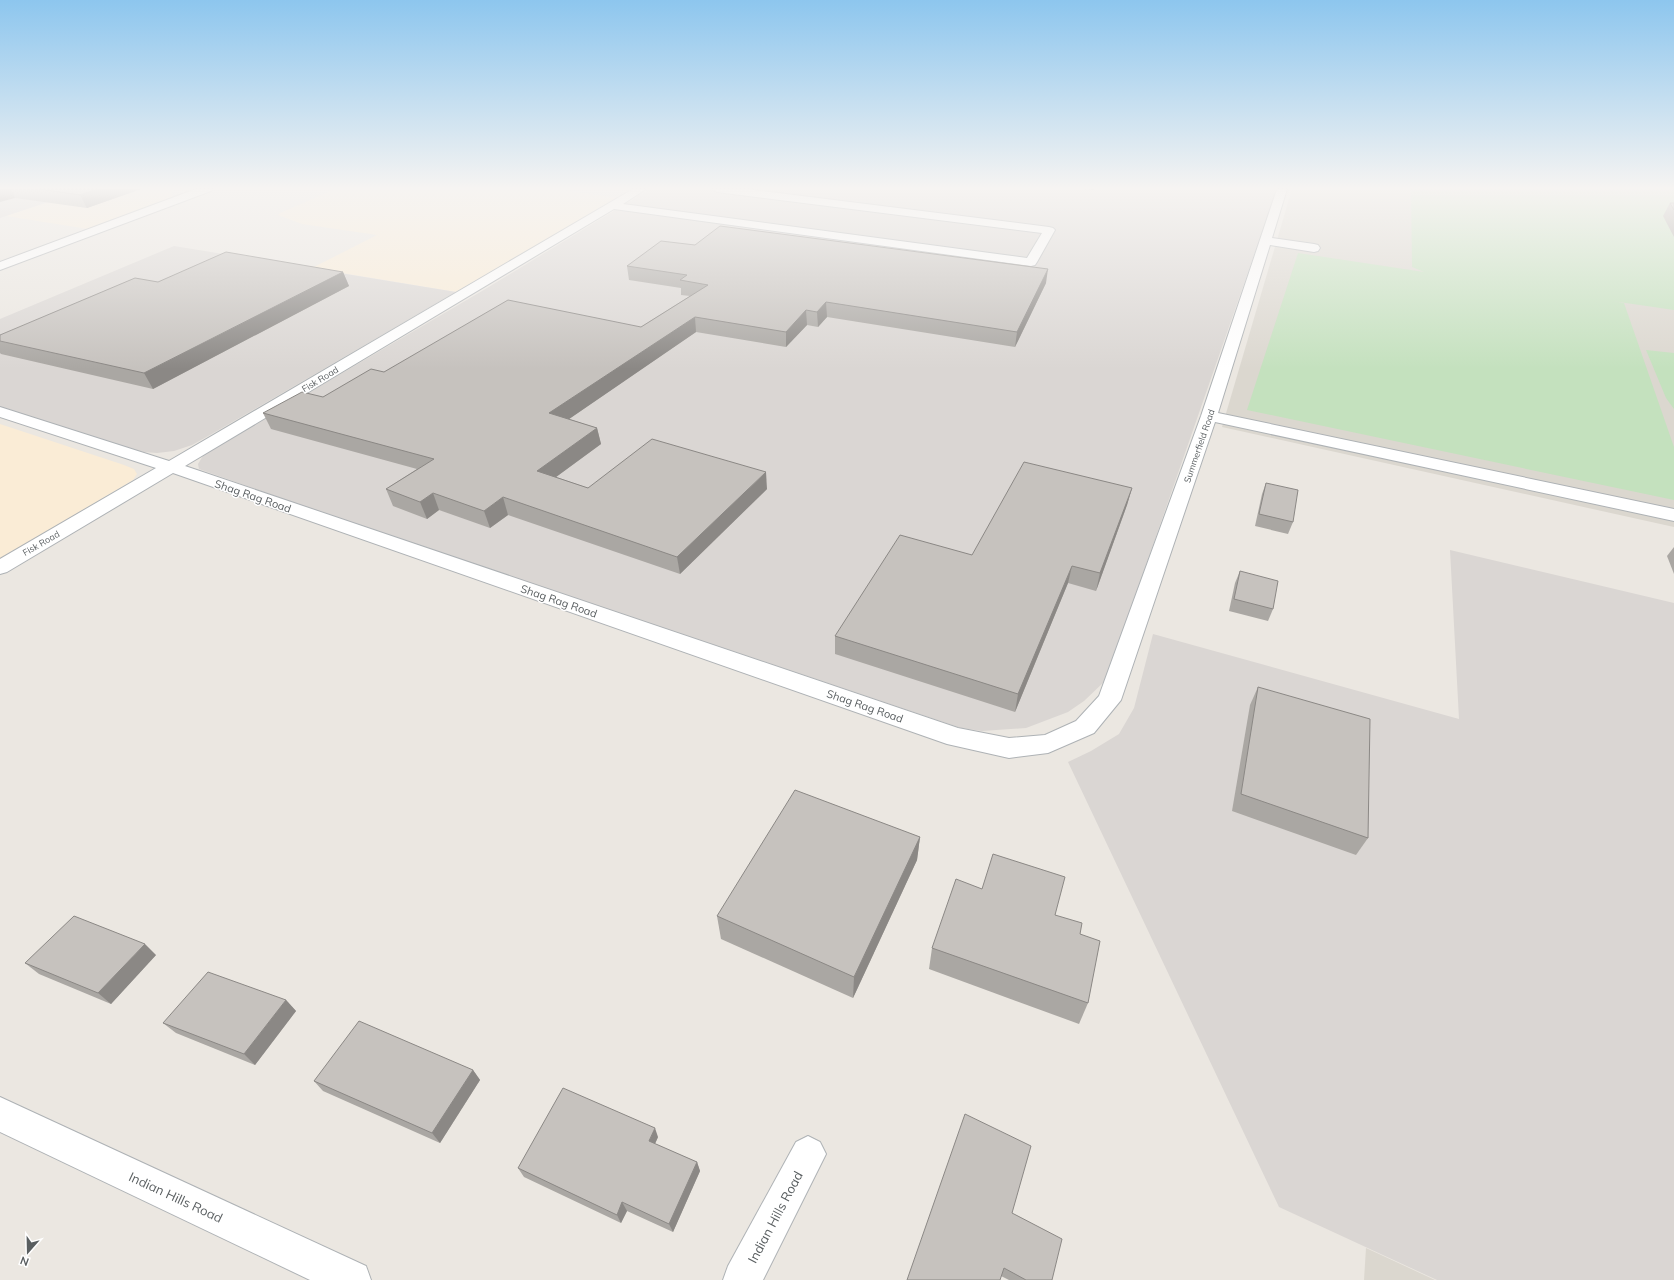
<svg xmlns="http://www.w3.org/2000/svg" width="1674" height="1280" viewBox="0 0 1674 1280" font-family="Mulish,sans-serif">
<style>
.commercial{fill:#faecd6}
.industrial{fill:#dad6d3}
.education{fill:#dbd7cf}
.green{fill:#c4e1be}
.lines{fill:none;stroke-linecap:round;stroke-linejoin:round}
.minor-casing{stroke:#aeb2b5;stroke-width:2}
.minor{fill:#fff;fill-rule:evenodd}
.wall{fill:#aaa7a3}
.shaded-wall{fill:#8b8885}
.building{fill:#c6c2be;stroke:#8b8885}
.labels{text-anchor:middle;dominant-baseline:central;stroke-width:3;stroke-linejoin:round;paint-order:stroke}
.far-street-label{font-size:9px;fill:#595e60;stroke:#fff}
.street-label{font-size:11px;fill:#595e60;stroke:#fff}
.near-street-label{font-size:13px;fill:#595e60;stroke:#fff}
</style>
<rect width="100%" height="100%" fill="#ebe7e1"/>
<!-- commercial -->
<g class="commercial">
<path d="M87 189H175L171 192 172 196 174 198 88 229 6 216Z"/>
<path d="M335 189H554L617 198 456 292 312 268 377 235 302 224 278 215 280 213Z"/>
<path d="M0 424 124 465 134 469 137 474 133 480 0 559Z"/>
</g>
<!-- industrial -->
<g class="industrial">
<path d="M0 189H87L0 218Z"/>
<path d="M650 189H1277L1106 680 1084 701 1068 712 1026 728 982 731 961 728 360 526 199 469 198 464 204 454 482 291Z"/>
<path d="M174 246 456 292 210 435 192 445 174 451 157 453 144 452 118 445 0 407V319Z"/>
<path d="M1450 550 1674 603V1280H1437L1279 1207 1068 762 1091 751 1119 734 1134 708 1153 634 1459 719Z"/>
</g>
<!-- education -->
<g class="education">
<path d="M1292 189H1674V527L1222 427Z"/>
<path d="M1366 1248 1435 1280H1364Z"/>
</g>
<!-- green -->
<g class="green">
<path d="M1411 189H1674V310L1612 301 1624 303 1674 447V500L1247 410 1298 253 1424 272 1412 267Z"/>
<path d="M1646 350 1674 353V409L1666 398Z"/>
</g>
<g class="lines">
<defs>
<g id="minor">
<path d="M196 189H212L211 191 0 270V262Z"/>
<path d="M633 189H646L623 204 1027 258 1042 233 717 192 712 189H746L1049 227 1053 228 1055 230 1037 262 1035 265 1031 266 614 209 185 466 958 728 1009 738 1045 735 1076 721 1099 696 1201 416 1277 189H1287L1272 238 1314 244 1318 245 1320 248 1318 251 1314 252 1270 245 1218 413 1674 509V521L1215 422 1121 700 1094 733 1048 753 1009 758 947 744 173 473 7 572 0 574V559L156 468 0 417V407L169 461Z"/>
<path d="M0 1097 366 1266 371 1280H310L0 1132Z"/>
<path d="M808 1136 820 1142 826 1154 763 1280H723L728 1266 796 1142Z"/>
</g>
</defs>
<!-- minor casing -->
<use href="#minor" class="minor-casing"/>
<!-- minor -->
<use href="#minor" class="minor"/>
</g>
<!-- wall -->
<g class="wall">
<path d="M0 189H141L87 208 15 198Z"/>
<path d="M1084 189H1095V191Z"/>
<path d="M1670 203H1674V237L1663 216Z"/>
<path d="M695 245 1046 283 1015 347 827 317 818 327 807 325 786 347 696 332 569 419 597 428 601 444 556 477 588 488 767 489 680 574 508 515 490 528 439 510 427 519 393 506 386 489 417 469 271 429 263 413 323 397 384 372 641 327 690 296 681 295V288L629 280 627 266Z"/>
<path d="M343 272 349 286 153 389 1 354 0 353V335L158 282Z"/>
<path d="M1266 483 1293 522 1288 534 1255 526 1262 494Z"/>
<path d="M1132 488 1127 505 1096 591 1068 583 1015 712 835 654V636L972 555Z"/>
<path d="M1674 547V574L1667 556Z"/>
<path d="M1240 571 1273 609 1268 621 1229 611 1235 583Z"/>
<path d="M1258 687 1368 838 1356 855 1232 811 1250 705Z"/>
<path d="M920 837 917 860 853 998 721 939 717 916Z"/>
<path d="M1055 915 1080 934 1088 1003 1079 1024 929 969 932 948Z"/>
<path d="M156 955 111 1004 39 974 25 963Z"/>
<path d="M286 1000 296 1011 255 1065 176 1033 163 1023Z"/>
<path d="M473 1070 480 1080 440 1143 323 1091 314 1081Z"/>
<path d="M658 1137 655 1144 697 1162 700 1171 673 1232 627 1211 621 1223 524 1177 518 1168Z"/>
<path d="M1012 1213 1052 1280H1009L1001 1276Z"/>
</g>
<!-- shaded-wall -->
<g class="shaded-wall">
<path d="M0 189H11L15 198 0 202Z"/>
<path d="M97 189H141L87 208 80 195Z"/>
<path d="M1048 269 1046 283 1015 347 1017 332Z"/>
<path d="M343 272 349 286 153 389 144 373Z"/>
<path d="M826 302 827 317 818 327 817 312Z"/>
<path d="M806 310 807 325 786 347V332Z"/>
<path d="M695 317 696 332 553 430 549 413Z"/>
<path d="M597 428 601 444 541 488 537 471Z"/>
<path d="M766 472 767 489 680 574 677 557Z"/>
<path d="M1132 488 1127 505 1096 591 1100 573Z"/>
<path d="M433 493 439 510 427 519 420 502Z"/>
<path d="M503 497 508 515 490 528 484 511Z"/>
<path d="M1072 566 1068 583 1015 712 1018 694Z"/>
<path d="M920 837 917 860 853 998 854 977Z"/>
<path d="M145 944 156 955 111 1004 98 993Z"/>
<path d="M286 1000 296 1011 255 1065 244 1054Z"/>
<path d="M473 1070 480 1080 440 1143 432 1133Z"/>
<path d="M655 1128 658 1137 652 1150 649 1141Z"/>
<path d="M697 1162 700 1171 673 1232 669 1224Z"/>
<path d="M622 1202 627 1211 621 1223 617 1215Z"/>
</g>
<!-- building -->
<g class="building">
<path d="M40 189H97L80 195Z"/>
<path d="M1670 203H1674V210Z"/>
<path d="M720 226 1048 269 1017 332 826 302 817 312 806 310 786 332 695 317 549 413 597 428 537 471 588 488 652 439 766 472 677 557 503 497 484 511 433 493 420 502 386 489 434 459 263 413 302 392 323 397 371 369 384 372 508 300 641 327 708 285 680 280 687 275 627 266 661 241 695 245Z"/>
<path d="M226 252 343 272 144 373 0 341V335L135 278 158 282Z"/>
<path d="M1024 462 1132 488 1100 573 1072 566 1018 694 835 636 900 535 972 555Z"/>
<path d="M1266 483 1298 490 1293 522 1259 514Z"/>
<path d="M1240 571 1278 581 1273 609 1234 599Z"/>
<path d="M1258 687 1370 719 1368 838 1241 794Z"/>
<path d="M795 790 920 837 854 977 717 916Z"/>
<path d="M993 854 1065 877 1055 915 1082 923 1080 934 1100 941 1088 1003 932 948 956 879 982 889Z"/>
<path d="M74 916 145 944 98 993 25 963Z"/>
<path d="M208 972 286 1000 244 1054 163 1023Z"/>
<path d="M359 1021 473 1070 432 1133 314 1081Z"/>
<path d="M563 1088 655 1128 649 1141 697 1162 669 1224 622 1202 617 1215 518 1168Z"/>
<path d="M965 1114 1031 1146 1012 1213 1062 1239 1052 1280H1026L1004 1268 1000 1280H907Z"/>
</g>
<!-- sky -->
<linearGradient id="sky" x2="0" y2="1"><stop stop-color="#8dc6ee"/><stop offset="0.51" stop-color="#f6f4f2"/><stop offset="1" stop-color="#f6f4f2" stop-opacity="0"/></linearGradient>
<rect width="1674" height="369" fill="url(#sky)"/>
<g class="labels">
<!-- far-street labels -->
<g class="far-street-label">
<text transform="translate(320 379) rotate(-31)">Fisk Road</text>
<text transform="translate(1199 446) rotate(-71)">Summerfield Road</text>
<text transform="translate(41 543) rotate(-30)">Fisk Road</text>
</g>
<!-- street labels -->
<g class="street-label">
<text transform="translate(253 496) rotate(19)">Shag Rag Road</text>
<text transform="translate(559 601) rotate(19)">Shag Rag Road</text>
<text transform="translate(865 706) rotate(19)">Shag Rag Road</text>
</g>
<!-- near-street labels -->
<g class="near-street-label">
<text transform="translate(176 1197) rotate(25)">Indian Hills Road</text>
<text transform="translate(775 1217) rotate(-62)">Indian Hills Road</text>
</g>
</g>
<!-- north arrow -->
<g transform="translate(28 1252) rotate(200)" stroke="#ffffff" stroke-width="3" paint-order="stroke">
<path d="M0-3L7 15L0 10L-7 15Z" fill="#595e60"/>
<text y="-6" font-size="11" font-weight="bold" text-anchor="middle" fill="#595e60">N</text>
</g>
</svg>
